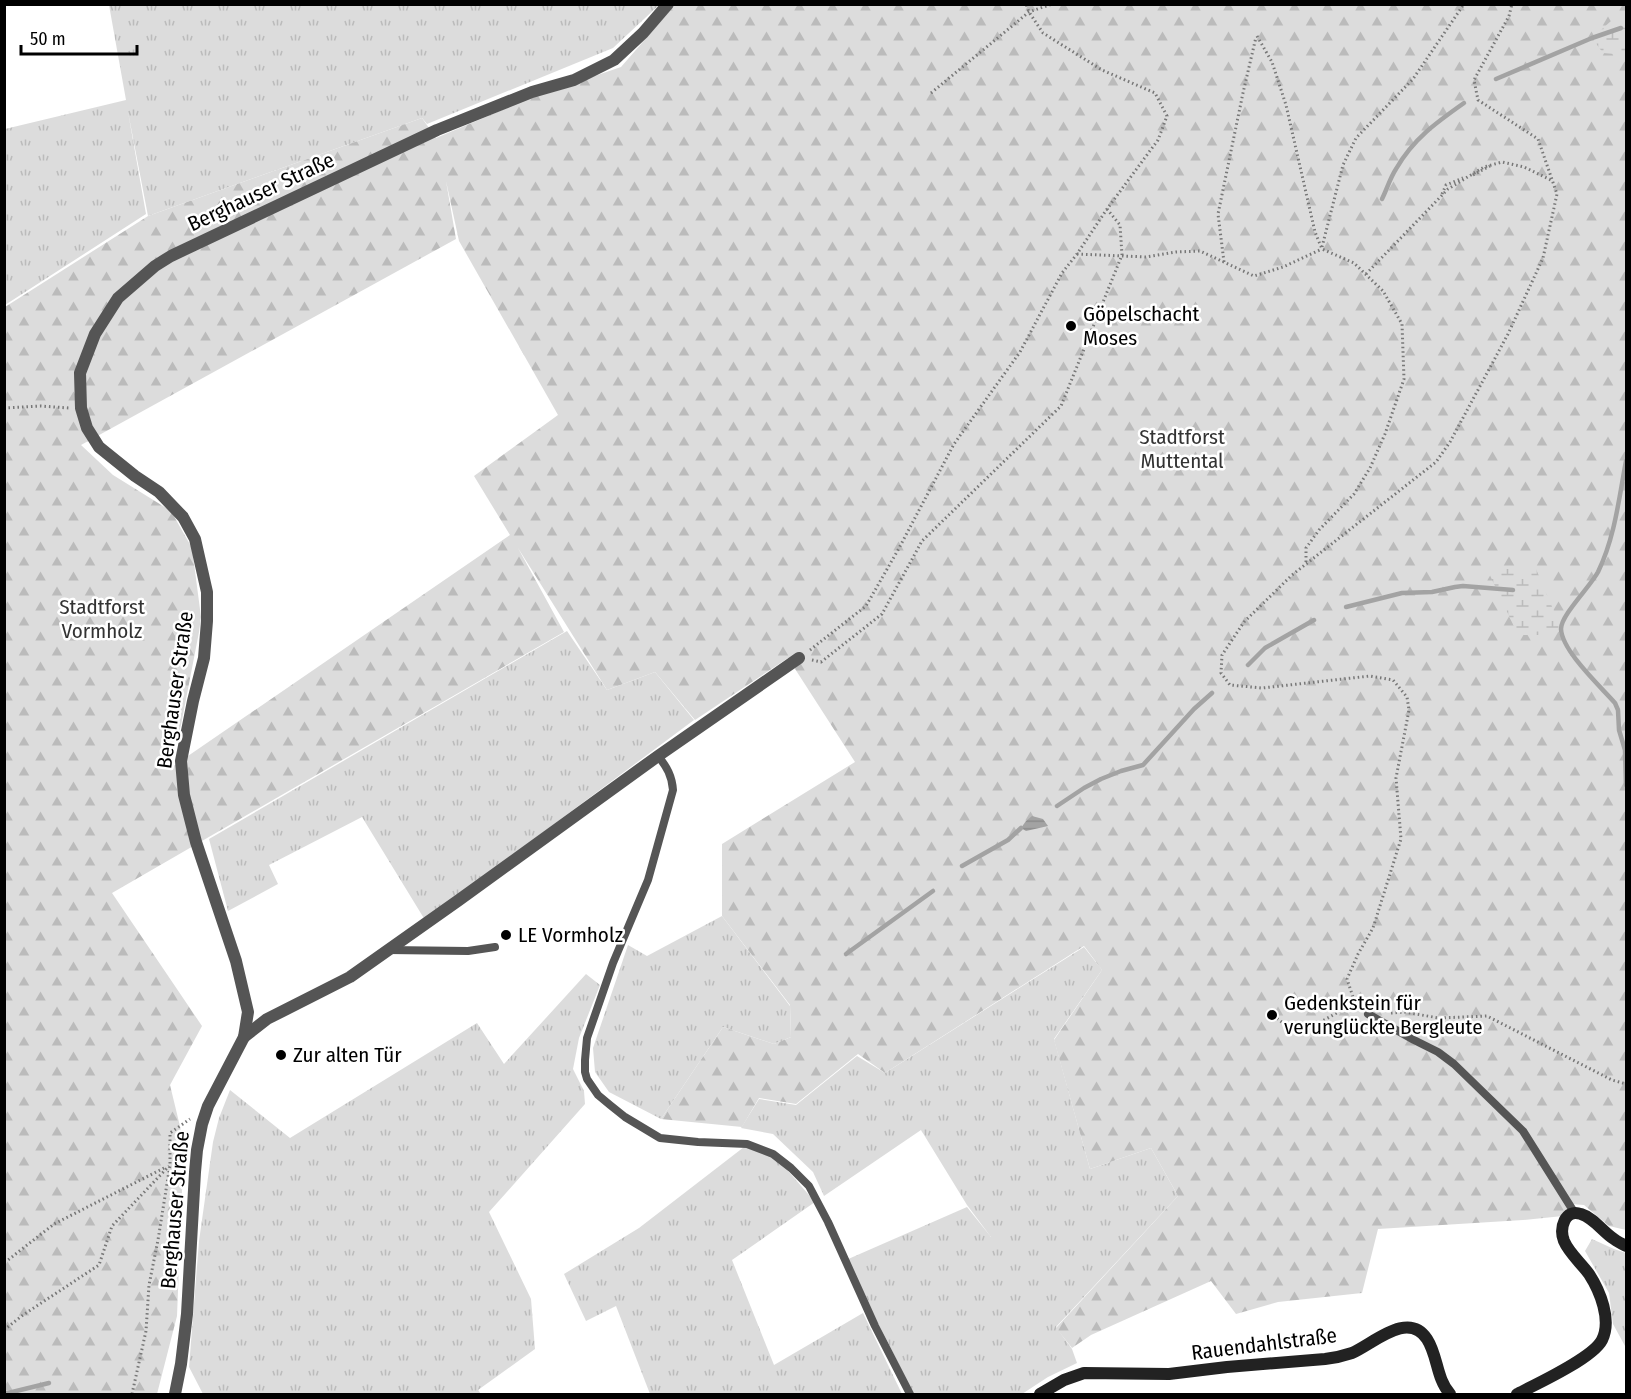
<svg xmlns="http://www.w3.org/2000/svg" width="1631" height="1399" viewBox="0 0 1631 1399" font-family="'Fira Sans Condensed',sans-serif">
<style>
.grass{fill:url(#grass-tufts)}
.forest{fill:url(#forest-firs);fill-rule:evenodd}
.wetland{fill:url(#wetland-marsh)}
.water{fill:url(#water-rules)}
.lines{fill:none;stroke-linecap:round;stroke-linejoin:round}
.stream{stroke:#a3a3a3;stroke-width:4.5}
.path{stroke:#777;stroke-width:3;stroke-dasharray:1.5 3;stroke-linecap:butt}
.lane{stroke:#555;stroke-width:8}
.street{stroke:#555;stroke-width:12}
.secondary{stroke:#222;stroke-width:12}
.poi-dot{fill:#000;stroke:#fff;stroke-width:2}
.labels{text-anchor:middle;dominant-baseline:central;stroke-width:5;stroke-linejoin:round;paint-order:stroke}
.street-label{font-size:21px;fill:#000;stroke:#fff}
.poi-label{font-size:21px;fill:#000;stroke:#fff;text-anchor:start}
.park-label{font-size:21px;fill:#333;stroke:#fff}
</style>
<defs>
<pattern id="grass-tufts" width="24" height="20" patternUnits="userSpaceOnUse" patternTransform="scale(1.5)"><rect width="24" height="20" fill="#dcdcdc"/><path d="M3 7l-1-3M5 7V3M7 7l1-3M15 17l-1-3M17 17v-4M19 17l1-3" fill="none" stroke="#bbb"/></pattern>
<pattern id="forest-firs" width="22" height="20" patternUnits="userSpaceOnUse" patternTransform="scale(1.5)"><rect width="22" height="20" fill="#dcdcdc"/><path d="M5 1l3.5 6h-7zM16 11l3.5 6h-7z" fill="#bbb"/></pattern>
<pattern id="wetland-marsh" width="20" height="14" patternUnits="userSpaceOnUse" patternTransform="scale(1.5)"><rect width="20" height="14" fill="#dcdcdc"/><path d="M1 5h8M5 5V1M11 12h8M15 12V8" fill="none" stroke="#bbb"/></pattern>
<pattern id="water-rules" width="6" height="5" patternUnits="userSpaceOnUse" patternTransform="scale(1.5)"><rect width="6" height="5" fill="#a3a3a3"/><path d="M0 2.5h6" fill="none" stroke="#8b8b8b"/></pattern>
</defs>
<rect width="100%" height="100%" fill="#fff"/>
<!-- grass -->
<g class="grass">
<path d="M109 5V4L659 5 613 48 427 124 422 118 148 216 128 112 146 214 5 305V129L126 100Z"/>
<path d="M567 631 607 690 655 672 694 720 425 920 362 817 269 865 278 884 228 911 209 839Z"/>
<path d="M722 916 790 1006 791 1037 774 1044 723 1027 661 1119 609 1092 595 1072 593 1048 628 945 647 956Z"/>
<path d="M1084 947 1102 970 1054 1039 1090 1169 1151 1148 1178 1196 1056 1327 1072 1349 1077 1363 1048 1377 1022 1394H914L846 1260 967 1207 991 1237 967 1205 921 1130 824 1196 813 1172 773 1134 741 1128 759 1099 796 1105 857 1056 885 1073Z"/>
<path d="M586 974 600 985 579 1038 573 1069 584 1091 585 1104 489 1212 531 1299 535 1349 478 1390 481 1394H203L189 1367 199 1241 213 1142 219 1118 230 1090 290 1138 477 1023 504 1064Z"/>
<path d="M744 1147 769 1149 815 1202 732 1260 774 1365 863 1313 902 1394H650L616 1306 586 1321 564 1274 639 1228Z"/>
<path d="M1592 1239 1614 1249 1626 1253V1345L1625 1346 1613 1324 1609 1293 1585 1251Z"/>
</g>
<!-- forest -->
<path class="forest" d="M675 5H1626V1230L1609 1226 1584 1205 1571 1204 1563 1216 1523 1220 1378 1229 1362 1293 1278 1302 1236 1314 1211 1281 1091 1335 1072 1348 1056 1328 1178 1196 1151 1148 1090 1169 1054 1040 1102 970 1084 946 885 1073 858 1054 796 1104 759 1098 742 1127 661 1119 723 1027 774 1044 791 1037 790 1005 722 916V844L855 762 788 658 695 720 655 672 607 690 518 548 564 632 112 893 202 1026 170 1085 185 1147 183 1166 177 1316 157 1394H5V307L148 216 422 118 436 138 533 97 621 67ZM446 181 459 241 558 415 474 476 510 535 169 769 181 725 199 632 201 617 192 548 171 511 113 475 81 445 456 239Z"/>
<!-- wetland -->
<g class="wetland">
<path d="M1611 21H1626V55L1603 53 1592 38Z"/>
<path d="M1487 569H1536L1561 628 1539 635H1518Z"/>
</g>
<!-- water -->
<path class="water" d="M1032 816 1043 819 1048 826 1026 831 1021 828 1026 821Z"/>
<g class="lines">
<!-- stream -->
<g class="stream">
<path d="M1496 79 1592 38 1621 28"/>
<path d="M1382 199C1387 189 1390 178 1396 169 1413 139 1437 122 1464 103"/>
<path d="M1626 461C1619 498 1615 537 1598 572 1590 587 1561 615 1561 629 1562 651 1600 686 1615 703L1618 710 1619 730 1625 750 1626 785"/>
<path d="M1346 607 1402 593 1432 592 1455 587 1463 586 1513 590"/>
<path d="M1248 665 1265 648 1314 620"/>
<path d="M1057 806 1084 788 1101 779 1121 771 1143 765 1194 709 1212 693"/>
<path d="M962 866 1008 840 1021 828"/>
<path d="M846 954 933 891"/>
<path d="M4 1394 49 1383"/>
</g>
<!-- path -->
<g class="path">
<path d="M1257 36 1272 62 1286 105 1315 232 1322 249 1354 263 1383 291 1402 324 1404 379 1385 434 1370 468 1354 494 1319 530 1306 548V563"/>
<path d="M931 93 1029 12 1052 4"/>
<path d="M1473 175 1490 166"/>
<path d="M1442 194 1446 185 1463 178"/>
<path d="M1322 247 1343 165 1356 138 1413 79 1464 4"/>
<path d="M1077 254 1146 257 1176 252 1200 251 1254 276 1283 267 1322 249"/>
<path d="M1224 262 1218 214 1243 93 1256 37"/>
<path d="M1366 274 1448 189 1484 167 1502 162 1524 167 1551 180"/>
<path d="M4 408 40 406 69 408"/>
<path d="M810 650 866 606 898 550 954 444 1020 352 1062 273 1077 254 1107 209 1158 140 1167 116 1155 93 1102 70 1043 33 1029 12 1026 4"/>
<path d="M812 660 821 662 882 614 922 541 1061 406 1122 255 1120 225 1107 209"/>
<path d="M1361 1007 1354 1000 1347 979 1358 954 1373 928 1401 839 1396 778 1409 710 1407 697 1393 680 1370 676 1262 688 1230 685 1221 673 1222 655 1244 622 1292 575 1436 462 1450 442 1508 334 1543 258 1557 194 1538 139 1478 100 1474 80 1509 16 1512 4"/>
<path d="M1391 1013 1404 1012 1439 1018 1487 1016 1612 1080 1626 1084"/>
<path d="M1274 1016V1012L1270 1011 1269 1016 1271 1017 1274 1016 1293 1031 1303 1032 1356 1002"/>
<path d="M4 1261 8 1260 54 1224 166 1167"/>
<path d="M4 1330 23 1315 99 1265 112 1226 169 1166"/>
<path d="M132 1394 146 1331 149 1285 158 1240 170 1165V1133L190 1119"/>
</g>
<!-- lane -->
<g class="lane">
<path d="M658 756C667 767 672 776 673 790L648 880 613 963 587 1038 585 1060V1072L587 1079 598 1095 610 1105 625 1117 660 1138 698 1142 747 1144 773 1154 791 1168 809 1186 828 1222 875 1326 910 1394"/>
<path d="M388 950 468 951 495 947"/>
<path d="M1368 1014 1414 1040 1438 1052 1454 1064 1523 1131 1574 1212"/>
</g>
<!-- street -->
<g class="street">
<path d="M244 1037 267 1019 350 977 459 900 658 756 799 658"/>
<path d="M175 1394 181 1364 187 1314 195 1172 197 1150 202 1124 208 1106 244 1037 248 1012 236 961 196 842 184 795 181 761 193 701 204 658 207 621V592L195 539 183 517 159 492 135 476 99 447 87 428 81 408 80 373 95 334 118 298 155 266 171 256 437 130 532 92 574 80 614 60 643 33 668 4"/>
</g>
<!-- secondary -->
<g class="secondary">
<path d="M1040 1394 1064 1380 1084 1373 1169 1374 1227 1367 1325 1359C1334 1358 1343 1356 1352 1353 1373 1344 1408 1310 1427 1339 1438 1356 1436 1378 1450 1394"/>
<path d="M1517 1394C1537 1384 1593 1358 1602 1340 1612 1320 1600 1291 1589 1274 1581 1263 1569 1253 1564 1241 1559 1228 1565 1208 1581 1214 1594 1218 1603 1232 1614 1239 1618 1242 1622 1244 1626 1246"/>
</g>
</g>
<!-- markers -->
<g class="poi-dot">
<circle cx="1071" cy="326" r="6"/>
<circle cx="506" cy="935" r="6"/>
<circle cx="1272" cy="1015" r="6"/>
<circle cx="281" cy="1055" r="6"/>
</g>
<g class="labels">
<!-- street labels -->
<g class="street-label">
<text transform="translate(261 192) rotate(-25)">Berghauser Straße</text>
<text transform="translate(175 690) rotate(-82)">Berghauser Straße</text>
<text transform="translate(175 1210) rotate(-85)">Berghauser Straße</text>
<text transform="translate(1264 1344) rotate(-7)">Rauendahlstraße</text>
</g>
<!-- poi labels -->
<g class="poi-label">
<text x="1083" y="314">Göpelschacht<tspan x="1083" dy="24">Moses</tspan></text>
<text x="518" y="935">LE Vormholz</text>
<text x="1284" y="1003">Gedenkstein für<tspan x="1284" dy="24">verunglückte Bergleute</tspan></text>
<text x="293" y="1055">Zur alten Tür</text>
</g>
<!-- park labels -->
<g class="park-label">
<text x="1182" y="437">Stadtforst<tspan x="1182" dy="24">Muttental</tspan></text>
<text x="102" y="607">Stadtforst<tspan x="102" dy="24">Vormholz</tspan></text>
</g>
</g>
<!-- border -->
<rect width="1631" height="1399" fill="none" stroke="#000000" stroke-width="12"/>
<!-- scale -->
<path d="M21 45v9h116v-9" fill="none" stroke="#000000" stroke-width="3"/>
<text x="30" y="45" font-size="18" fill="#000000" stroke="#ffffff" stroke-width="4.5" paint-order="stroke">50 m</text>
</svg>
